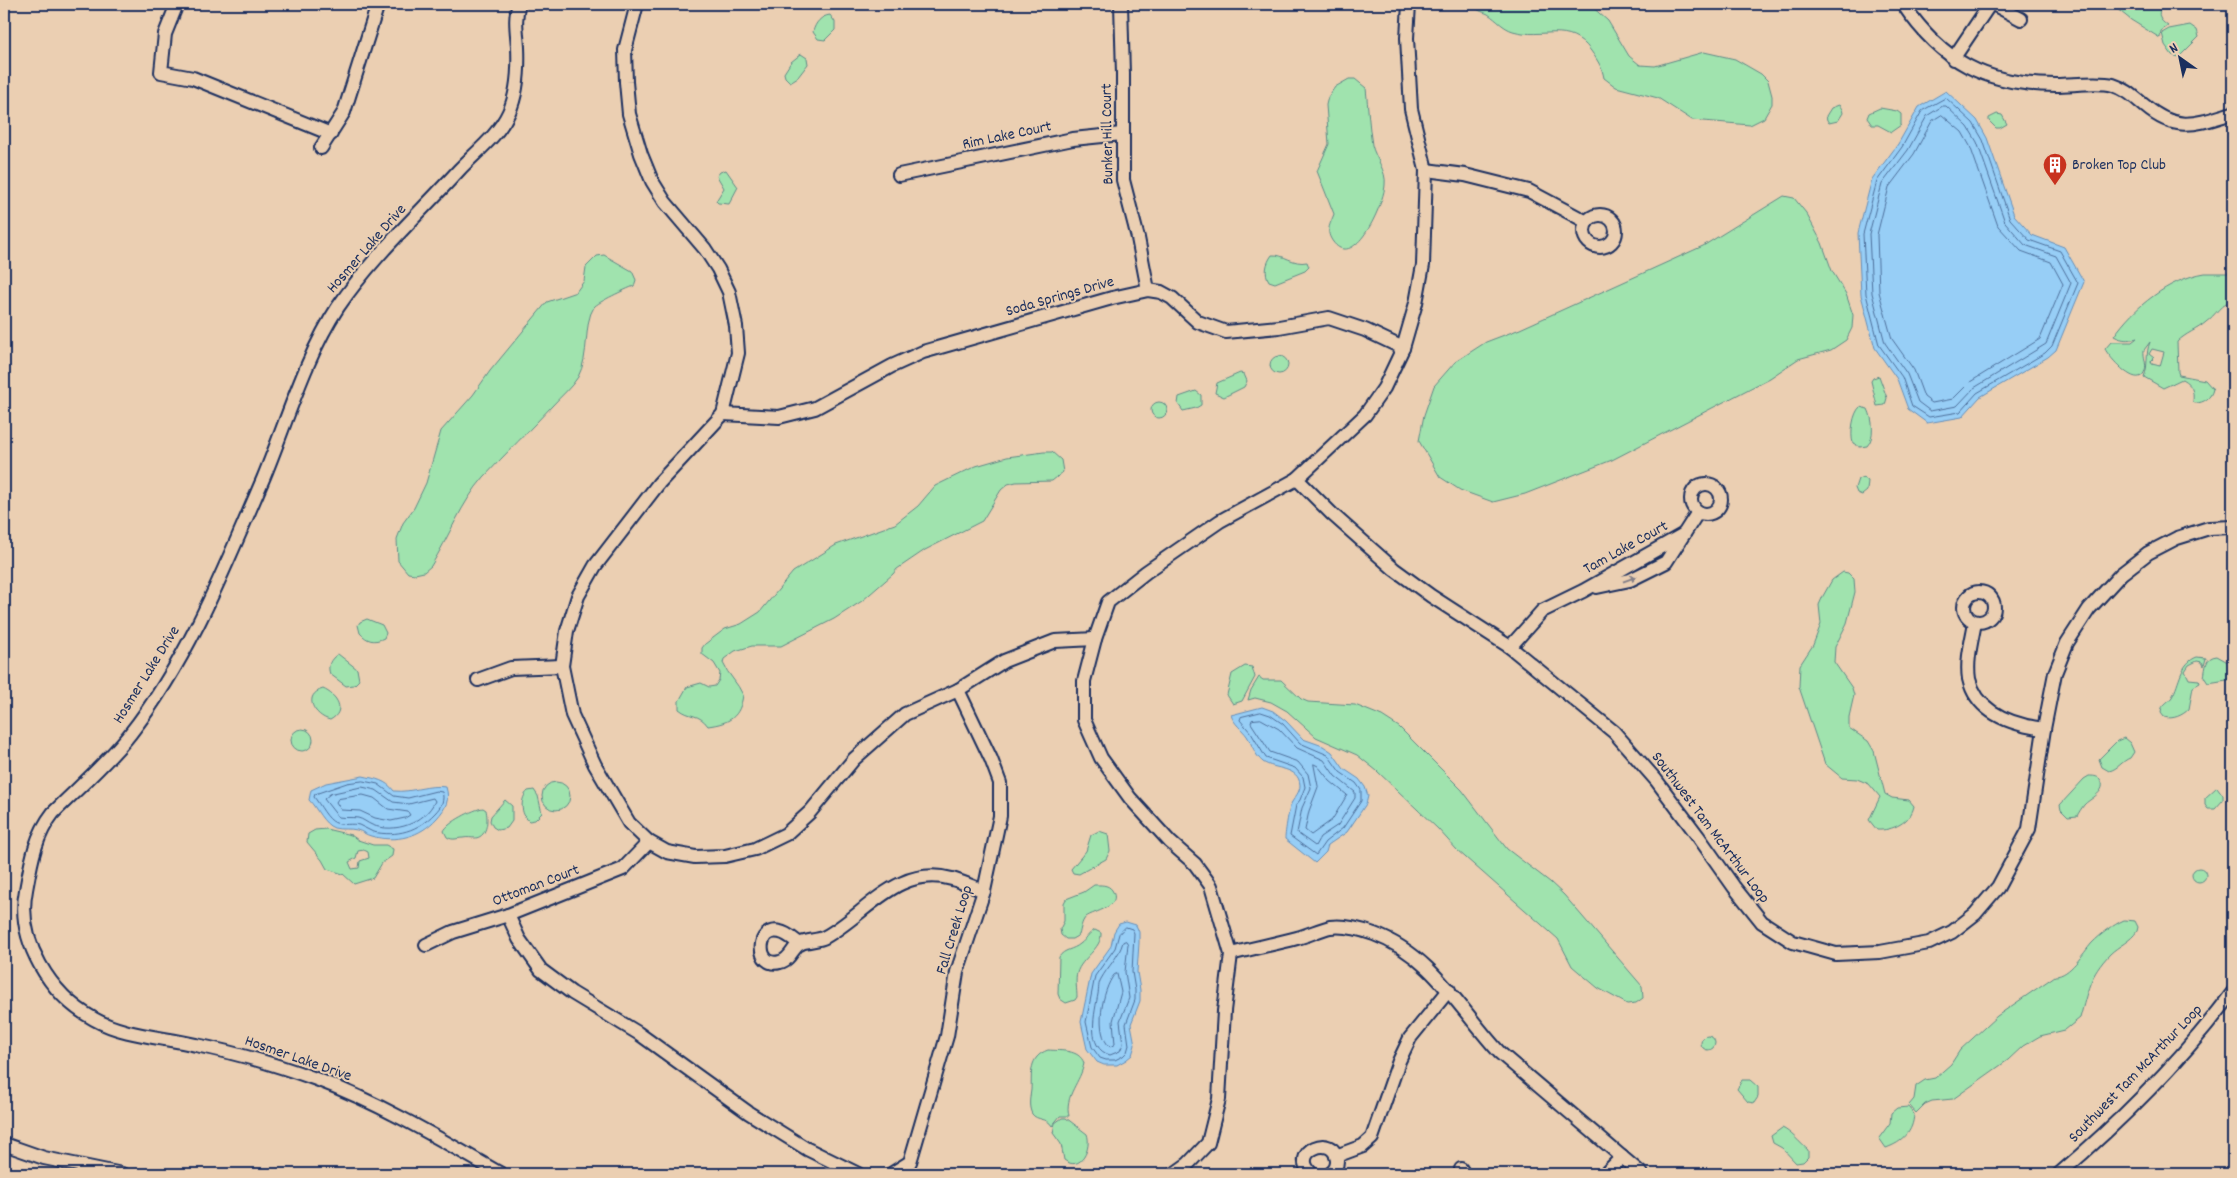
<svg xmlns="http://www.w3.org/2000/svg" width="2237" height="1178" viewBox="0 0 2237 1178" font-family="Dekko,sans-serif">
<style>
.green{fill:#a0e3ae;stroke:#5e8986;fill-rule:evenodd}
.water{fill:#97cef6;stroke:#658eb9}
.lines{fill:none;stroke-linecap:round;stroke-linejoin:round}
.shore{stroke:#4d6f9b;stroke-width:1}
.minor-casing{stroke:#1b2f5e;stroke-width:16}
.minor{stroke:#ebcfb2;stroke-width:12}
.oneway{fill:#837f88}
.labels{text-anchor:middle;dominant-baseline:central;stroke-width:4;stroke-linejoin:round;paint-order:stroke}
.street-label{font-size:16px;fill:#1b2f5e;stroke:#ebcfb2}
.poi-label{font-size:16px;fill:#1b2f5e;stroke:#ebcfb2;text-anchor:start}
</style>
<rect width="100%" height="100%" fill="#ebcfb2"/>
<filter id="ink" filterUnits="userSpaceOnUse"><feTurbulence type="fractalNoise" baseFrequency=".02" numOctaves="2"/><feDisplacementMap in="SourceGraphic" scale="10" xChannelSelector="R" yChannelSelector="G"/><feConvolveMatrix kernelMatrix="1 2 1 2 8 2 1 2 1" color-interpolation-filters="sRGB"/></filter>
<g filter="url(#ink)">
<!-- green -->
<g class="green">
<path d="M1473 4H1589L1608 21 1629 56 1640 65 1655 66 1704 52 1735 59 1761 74 1768 81 1772 96V104L1764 118 1750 125 1692 120 1658 98 1616 87 1604 78C1602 67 1598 61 1591 51 1569 20 1543 40 1513 31 1503 28 1497 20 1488 14 1481 11 1477 11 1473 4Z"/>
<path d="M2111 4H2161C2158 16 2158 19 2168 26L2161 31 2160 38 2131 20Z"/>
<path d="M830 15 835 22V30L825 40 818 39 813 32C815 23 821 16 830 15Z"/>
<path d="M2190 25 2197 30 2199 37 2179 57 2172 55 2165 45 2162 33 2169 29Z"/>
<path d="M801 54 807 58 808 64 798 77 790 82 785 77 784 73 791 62Z"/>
<path d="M1349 79H1355L1366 88C1368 107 1369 127 1372 145 1375 158 1387 171 1385 185 1384 203 1355 271 1333 242 1325 231 1330 225 1334 214L1317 171 1329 144 1326 105 1328 97 1335 87Z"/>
<path d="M1839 105 1842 109 1843 113 1838 121 1829 123 1827 120 1826 116 1831 108Z"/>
<path d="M1880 108 1897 111 1901 114V125L1891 132 1878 125H1872L1867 118 1869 113Z"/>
<path d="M1997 114 2002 115 2007 124 2000 128H1996L1989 121V118Z"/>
<path d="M726 170 738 187 729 204 718 203 716 201 724 188 717 176 720 172Z"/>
<path d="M1784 196 1794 198 1806 213 1822 243 1832 271 1846 294 1853 315 1852 328 1846 340 1831 350 1798 359 1770 378 1612 460 1525 494 1493 502 1460 490 1440 477 1419 441 1424 415 1434 386 1455 362 1486 342 1520 329 1703 246Z"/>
<path d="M604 255 632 271 636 280 634 286C626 289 598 302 594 307 583 324 590 355 578 377 571 388 561 396 552 406 530 430 506 453 484 477 461 503 449 537 431 566L424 572 415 574 408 573 398 561 397 539 403 523 414 508 426 483 441 431 473 395 490 371 547 302 576 292 584 281 586 267 597 256Z"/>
<path d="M1272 255C1284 254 1293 265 1307 262L1309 267 1305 271 1275 283 1269 281C1264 273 1266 263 1272 255Z"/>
<path d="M2205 273H2233V300C2221 303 2216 315 2206 322 2197 330 2186 333 2177 342L2178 372 2179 375 2205 380 2213 389C2211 398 2204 403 2195 403L2193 402C2194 390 2192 385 2182 379L2163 388 2144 377C2149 365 2145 354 2150 342L2144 350C2143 357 2147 364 2145 370 2139 392 2109 357 2105 349L2111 342H2132L2137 338C2129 340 2123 341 2114 336 2134 307 2169 279 2205 273ZM2152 349 2164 352 2160 366 2152 364 2151 361 2154 358 2149 354Z"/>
<circle cx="1279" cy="365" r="9"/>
<path d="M1240 373 1244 374 1247 381 1244 387 1224 397 1215 393 1217 383Z"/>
<path d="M1879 376 1887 398 1885 405 1877 406 1871 381 1873 378Z"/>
<path d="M1196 391 1201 395V405L1196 408 1183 411 1178 404 1179 397Z"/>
<circle cx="1159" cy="410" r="8"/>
<path d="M1860 407 1868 409C1873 419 1875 438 1867 446L1860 447 1853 443C1850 434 1853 413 1860 407Z"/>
<path d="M1044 452H1052L1061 460 1063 472 1052 481 1016 482 1008 484 1001 490 982 521 925 550 897 569 893 574 862 601 834 619 781 646H752L735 651 724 659 723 663C728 675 738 683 743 695 740 717 730 723 708 726 699 713 690 718 679 709V701L687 687 701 683 709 687 715 686 719 680 720 673 714 663 702 654V648L705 644 725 629 741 624 760 612 793 572 836 545 895 524 918 506 935 486 976 466 1007 457Z"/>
<path d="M1863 477 1868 481 1867 491 1862 495 1857 493 1855 488 1858 479Z"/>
<path d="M1843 572 1848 573 1854 579 1855 592 1847 623 1835 647 1834 662 1852 688 1854 695 1849 717V728L1868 741 1874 751 1885 794 1892 798 1909 800 1914 806C1911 822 1892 831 1877 830L1869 820 1880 797 1869 784 1857 779 1842 778 1825 764 1799 687 1800 665 1813 645 1821 624 1819 605 1823 596 1832 580Z"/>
<path d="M367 619 382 625 386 633 384 638C374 643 367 641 360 633L358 625 360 622Z"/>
<path d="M338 654 357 669 359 680 354 685 346 686 330 674C327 666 330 659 338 654Z"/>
<path d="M2217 656 2233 665V679L2208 683 2204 677C2206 667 2205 657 2217 656Z"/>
<path d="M2197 657 2206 658 2204 666 2202 662 2197 661 2189 665 2185 671 2189 679 2199 680 2200 683 2193 687 2189 709C2183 715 2173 720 2164 717L2161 713C2161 704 2168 703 2172 697 2180 683 2180 663 2197 657Z"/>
<path d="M1245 666 1252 667 1255 677 1242 701 1233 704 1227 695 1232 674Z"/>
<path d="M1259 677 1263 680H1281L1301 699 1308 702 1355 705 1382 716 1399 727 1462 790 1507 849 1550 882 1564 895 1642 986 1643 998 1636 1003 1627 1004 1598 988 1579 972 1572 966 1558 939 1457 850 1438 829 1377 771 1357 755 1316 737 1287 711 1271 702 1255 698 1248 700 1251 690Z"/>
<path d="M323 689C337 695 347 711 330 720 314 716 302 695 323 689Z"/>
<circle cx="302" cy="740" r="11"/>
<path d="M2124 738 2130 743 2134 752 2130 758C2122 761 2118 769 2109 771L2102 767 2099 759 2117 741Z"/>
<path d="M2089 776C2093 776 2097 776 2100 779 2109 791 2089 799 2084 805 2081 809 2079 812 2077 816L2068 817 2061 810 2060 805 2084 779Z"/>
<circle cx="556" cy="796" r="14"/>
<path d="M2217 787 2223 795V800L2215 809H2208L2205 805V798Z"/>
<path d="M534 790 538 796 542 813 535 820 529 821C520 814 520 798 528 791Z"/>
<path d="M505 800 512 806V821L507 828 498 830 493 827 490 821 491 816Z"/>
<path d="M483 808 486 810C488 819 488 836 476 838 472 838 467 837 463 838 457 838 453 841 447 837L444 831C447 823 474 809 483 808Z"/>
<path d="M326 829 351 835 358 840 373 845H386L393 849 392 856 382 863 373 878 354 884 343 874 327 869 322 860 307 842 308 834 315 830ZM364 850 368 852 369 858 360 861 359 868 352 869 349 862 356 858 358 851Z"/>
<path d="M1099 831 1108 834 1110 851 1106 859 1079 874 1073 873 1071 869 1086 851 1091 835Z"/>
<circle cx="2199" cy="875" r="7"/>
<path d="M1094 885C1100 885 1108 884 1112 890 1123 907 1094 911 1086 917 1081 922 1081 929 1079 935L1072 939H1066L1061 935 1060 929 1064 921V903L1066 899 1084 892Z"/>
<path d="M2124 920 2135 921 2138 927 2137 931C2131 941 2118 946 2110 954 2089 976 2088 990 2080 1018L2065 1030 2040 1036 2023 1046 2008 1060 1953 1099 1932 1101 1925 1104 1916 1113 1909 1105 1914 1099 1916 1086 1925 1080 1935 1078 1951 1064 1960 1050 1997 1016 2055 976C2070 976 2083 953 2092 943 2101 934 2113 925 2124 920Z"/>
<path d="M1095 930 1101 933C1102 949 1081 958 1077 973 1075 980 1077 990 1077 997L1075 1000 1066 1003 1060 999 1058 994 1059 957C1064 949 1073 950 1080 944 1086 940 1088 933 1095 930Z"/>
<circle cx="1708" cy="1043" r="7"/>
<path d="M1048 1050C1061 1051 1079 1049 1084 1063 1081 1082 1064 1095 1069 1116H1060L1052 1126C1047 1117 1037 1121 1032 1114 1028 1106 1030 1098 1031 1090 1032 1074 1028 1057 1048 1050Z"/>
<path d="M1742 1080H1750L1758 1087V1097L1754 1103 1748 1102 1737 1089Z"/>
<path d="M1908 1107 1914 1114C1913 1132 1903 1142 1886 1148L1879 1138 1890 1123 1891 1113 1897 1108Z"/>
<path d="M1062 1118H1066L1087 1134C1092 1148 1081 1173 1064 1160L1061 1144 1053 1133 1055 1123Z"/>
<path d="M1782 1128C1790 1131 1801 1144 1808 1150V1157L1803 1162 1796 1163 1782 1148 1773 1143 1771 1136Z"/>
<path d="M4 1164 8 1166 50 1174H4Z"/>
</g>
<!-- water -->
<g class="water">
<path d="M1946 91 1977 120 1987 138 2014 215 2032 235 2064 247 2084 282 2056 350 2048 357 1980 397 1962 417 1927 423 1908 409 1897 379 1875 348 1861 295 1858 233 1872 179 1898 144 1919 107Z"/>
<path d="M1262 707 1273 711 1286 721 1303 739 1323 746 1332 752 1344 769 1359 779 1365 787 1368 796 1366 804 1347 832 1328 845 1326 852 1315 863 1285 839C1285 833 1289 806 1292 802 1295 797 1300 792 1300 785 1299 766 1274 770 1263 762 1255 756 1252 744 1247 736 1242 729 1234 724 1231 715Z"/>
<path d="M363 776C376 779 386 780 394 791 412 793 428 784 446 787 450 800 446 808 437 818 420 837 396 843 371 836 366 835 362 831 357 830 350 828 341 830 334 828 323 824 317 808 309 800L311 790 326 783Z"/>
<path d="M1126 922 1136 925 1139 932V943L1137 972 1140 990V1001L1131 1024 1135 1045 1132 1055 1126 1060 1117 1065H1104L1097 1062 1087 1049 1081 1022 1091 974 1111 946 1114 932 1119 924Z"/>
</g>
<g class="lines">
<!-- shore -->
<g class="shore">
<path d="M1946 98 1973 123 1983 140 2010 219 2029 240 2060 251 2078 283 2052 346 2045 353 1977 393 1960 412 1929 417 1912 406 1902 377 1879 345 1866 294 1863 234 1877 181 1902 147 1922 111Z"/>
<path d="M1943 106H1946L1968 127 1977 142 2005 222 2025 245 2056 256 2071 283 2046 344 1974 388 1957 406 1930 411 1918 402 1907 374 1885 343 1872 293 1869 234 1882 184 1908 150 1927 116Z"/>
<path d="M1942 115 1962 132 1970 146 1998 226 2021 251 2051 262 2063 284 2040 339 1970 382 1953 399 1932 403 1924 397 1914 370 1892 339 1879 292 1877 235 1889 187 1914 154 1932 121Z"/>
<path d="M1261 712 1270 715 1283 724 1300 743 1328 755 1340 772 1356 783 1361 790V801L1343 828 1325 842 1316 855 1290 836 1296 805 1300 800 1305 787 1303 777 1295 768 1266 758 1251 733 1240 720 1241 717Z"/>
<path d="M1261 719 1279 729 1297 748 1324 760 1335 776 1355 792V798L1338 825 1320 837 1315 846 1297 833 1302 808 1311 788 1308 774 1298 762 1270 752 1251 723 1252 720Z"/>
<path d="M1314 764 1318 766 1330 781 1347 795 1332 820 1311 835 1305 830 1309 811 1318 787Z"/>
<path d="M363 781 378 784 394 796 408 798 436 791 442 792C445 800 441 807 435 813 418 831 397 837 373 832 368 830 364 827 359 825 352 823 343 826 336 823 327 820 320 804 314 797L315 794 347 783Z"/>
<path d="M362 787 376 790 393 802 409 804 433 798 435 801C425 823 395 834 372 825 367 823 363 819 358 818 351 817 345 818 338 817L324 799 330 794Z"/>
<path d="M363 795 374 798 388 809 408 812 410 815 405 818 391 821 375 818 360 811 341 810 336 802 338 799Z"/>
<path d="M1126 927 1132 929 1134 933 1132 972 1135 990V1000L1126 1024 1129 1045 1127 1052 1123 1056 1115 1060H1106L1100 1058 1092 1047 1086 1022 1095 976 1115 948 1119 934Z"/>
<path d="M1126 941 1128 944 1125 972 1129 998 1120 1021 1123 1044 1120 1051 1110 1055C1085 1048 1095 1012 1098 994 1099 989 1098 984 1101 979 1108 966 1119 957 1123 942Z"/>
<path d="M1117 974 1121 992 1113 1021 1115 1044 1110 1047C1094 1033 1102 990 1114 975Z"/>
</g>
<defs>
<g id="minor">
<path d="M177 4 165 34 161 72 193 78 331 134"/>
<path d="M637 4 625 50 626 82 629 114 641 154 652 181 665 202 705 249 718 269 729 292 736 326 738 353 723 414 659 483 595 566 578 596 567 631 562 666 572 715 595 765 629 823 649 842 667 852 695 857 725 856 755 849 786 834 810 812 854 759 905 714 958 690 1004 661 1055 641 1095 639"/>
<path d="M1121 4 1123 74V180L1138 238 1148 290"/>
<path d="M1903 4C1942 62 1986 85 2056 85 2072 85 2099 81 2113 85 2126 89 2134 97 2145 106 2177 133 2196 124 2233 113"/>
<path d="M1993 4 2021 19"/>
<path d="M1953 59 1990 4"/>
<path d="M321 148 344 112 378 4"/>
<path d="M1426 170 1465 175 1529 191 1587 222"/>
<path d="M899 175 1073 139 1122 134"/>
<circle cx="1600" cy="231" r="16"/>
<path d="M723 414 779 417 815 408 892 366 923 352 1112 298 1148 290 1161 292 1172 298 1198 322 1226 332 1279 327 1329 318 1365 330 1403 348"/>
<path d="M1297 479 1332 514 1394 569 1431 596 1510 647 1614 732 1656 780 1698 836 1734 887 1762 922 1793 942 1836 954 1880 952 1929 943 1952 932 1975 914 1998 887 2029 829 2044 729 2055 673 2067 643 2089 609 2121 574 2148 553 2177 538 2209 528 2233 527"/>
<circle cx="1706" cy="499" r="15"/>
<path d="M1597 587 1630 580 1666 562 1698 512"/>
<circle cx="1979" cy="607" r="15"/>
<path d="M1975 622C1972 640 1966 660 1969 679 1977 714 2014 725 2044 729"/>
<path d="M1510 647 1542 611 1583 591 1684 534"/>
<path d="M478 680 511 668 562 666"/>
<path d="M508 915 519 939 541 970 572 993 638 1033 749 1113 807 1149 858 1174"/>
<path d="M800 944C794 940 787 933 780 932 755 926 756 969 780 962 790 960 792 949 799 944 806 940 818 941 825 937 867 914 897 864 952 879 963 882 973 887 984 891"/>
<path d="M426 945 453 932 508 915 623 869 649 842"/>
<path d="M1231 954C1253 948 1275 944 1297 938 1308 935 1319 930 1330 927 1345 925 1360 929 1374 934 1432 955 1460 1010 1500 1053L1642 1174"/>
<path d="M4 1144 44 1158 122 1174"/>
<path d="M1336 1156 1363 1146 1372 1138 1399 1061 1410 1038 1449 990"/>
<path d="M1461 1169 1464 1174"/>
<path d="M501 1174C442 1140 380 1103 316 1079 277 1065 237 1053 196 1045 163 1037 124 1036 94 1019 50 995 16 940 26 890 31 862 35 836 53 813 78 788 109 761 130 734 189 659 226 565 263 479 286 424 305 357 338 307 372 257 418 215 459 170 476 152 498 136 509 112 518 92 519 69 518 47 517 32 514 18 519 4"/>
<path d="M891 1174 910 1162 947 1036 957 972 984 891 1000 816V783L991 759 958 690"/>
<path d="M1174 1174 1188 1164 1208 1143 1219 1099 1224 1011 1231 954 1211 886 1195 864 1170 842 1130 798 1101 758 1084 720V681L1095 639 1108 602 1146 572 1220 521 1297 479 1365 415 1384 388 1403 348 1416 303 1423 265 1426 170 1411 109 1407 38 1409 4"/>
<path d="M1312 1174C1287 1152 1335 1131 1337 1161 1337 1167 1335 1170 1330 1174"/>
<path d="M1605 1174 1622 1157"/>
<path d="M2059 1174C2122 1120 2183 1059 2233 992"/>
</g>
</defs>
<!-- minor casing -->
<use href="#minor" class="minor-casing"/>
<!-- minor -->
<use href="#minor" class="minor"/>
</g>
<!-- one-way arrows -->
<defs><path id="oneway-solid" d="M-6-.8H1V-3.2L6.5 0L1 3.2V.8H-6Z" transform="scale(1.25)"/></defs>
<use class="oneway" href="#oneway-solid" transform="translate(1630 579) rotate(-20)"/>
</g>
<!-- icons -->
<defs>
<symbol id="building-pin" viewBox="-11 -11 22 30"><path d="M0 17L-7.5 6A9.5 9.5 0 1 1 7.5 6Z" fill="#c8321e" stroke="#ebcfb2"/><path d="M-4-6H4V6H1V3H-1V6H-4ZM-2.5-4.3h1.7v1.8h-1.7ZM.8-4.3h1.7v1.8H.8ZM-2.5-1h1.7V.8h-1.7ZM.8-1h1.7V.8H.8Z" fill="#fff"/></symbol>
</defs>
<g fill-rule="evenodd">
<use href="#building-pin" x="2041" y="151" width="28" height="38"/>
</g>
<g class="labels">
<!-- street labels -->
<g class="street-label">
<text transform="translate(1108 134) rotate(-91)">Bunker Hill Court</text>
<text transform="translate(1007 136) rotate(-12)">Rim Lake Court</text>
<text transform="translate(367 249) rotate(-49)">Hosmer Lake Drive</text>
<text transform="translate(1060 297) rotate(-16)">Soda Springs Drive</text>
<text transform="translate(1626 548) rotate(-29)">Tam Lake Court</text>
<text transform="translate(147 675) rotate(-58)">Hosmer Lake Drive</text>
<text transform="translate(1710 828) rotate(53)">Southwest Tam McArthur Loop</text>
<text transform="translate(536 886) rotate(-21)">Ottoman Court</text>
<text transform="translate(955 930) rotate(-73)">Fall Creek Loop</text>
<text transform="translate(298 1059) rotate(19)">Hosmer Lake Drive</text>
<text transform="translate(2136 1074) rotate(-46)">Southwest Tam McArthur Loop</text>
</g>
<!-- poi labels -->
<g class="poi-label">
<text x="2072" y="165">Broken Top Club</text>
</g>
</g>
<!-- margin -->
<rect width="2237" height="1178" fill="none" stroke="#ebcfb2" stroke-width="20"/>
<rect x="10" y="10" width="2217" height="1158" fill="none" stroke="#1b2f5e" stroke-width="2" filter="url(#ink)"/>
<!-- north arrow -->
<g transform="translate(2180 58) rotate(327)" stroke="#ebcfb2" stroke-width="4" paint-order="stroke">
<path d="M0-4L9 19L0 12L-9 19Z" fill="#1b2f5e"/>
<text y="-8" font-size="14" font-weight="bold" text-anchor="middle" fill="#1b2f5e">N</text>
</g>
</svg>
